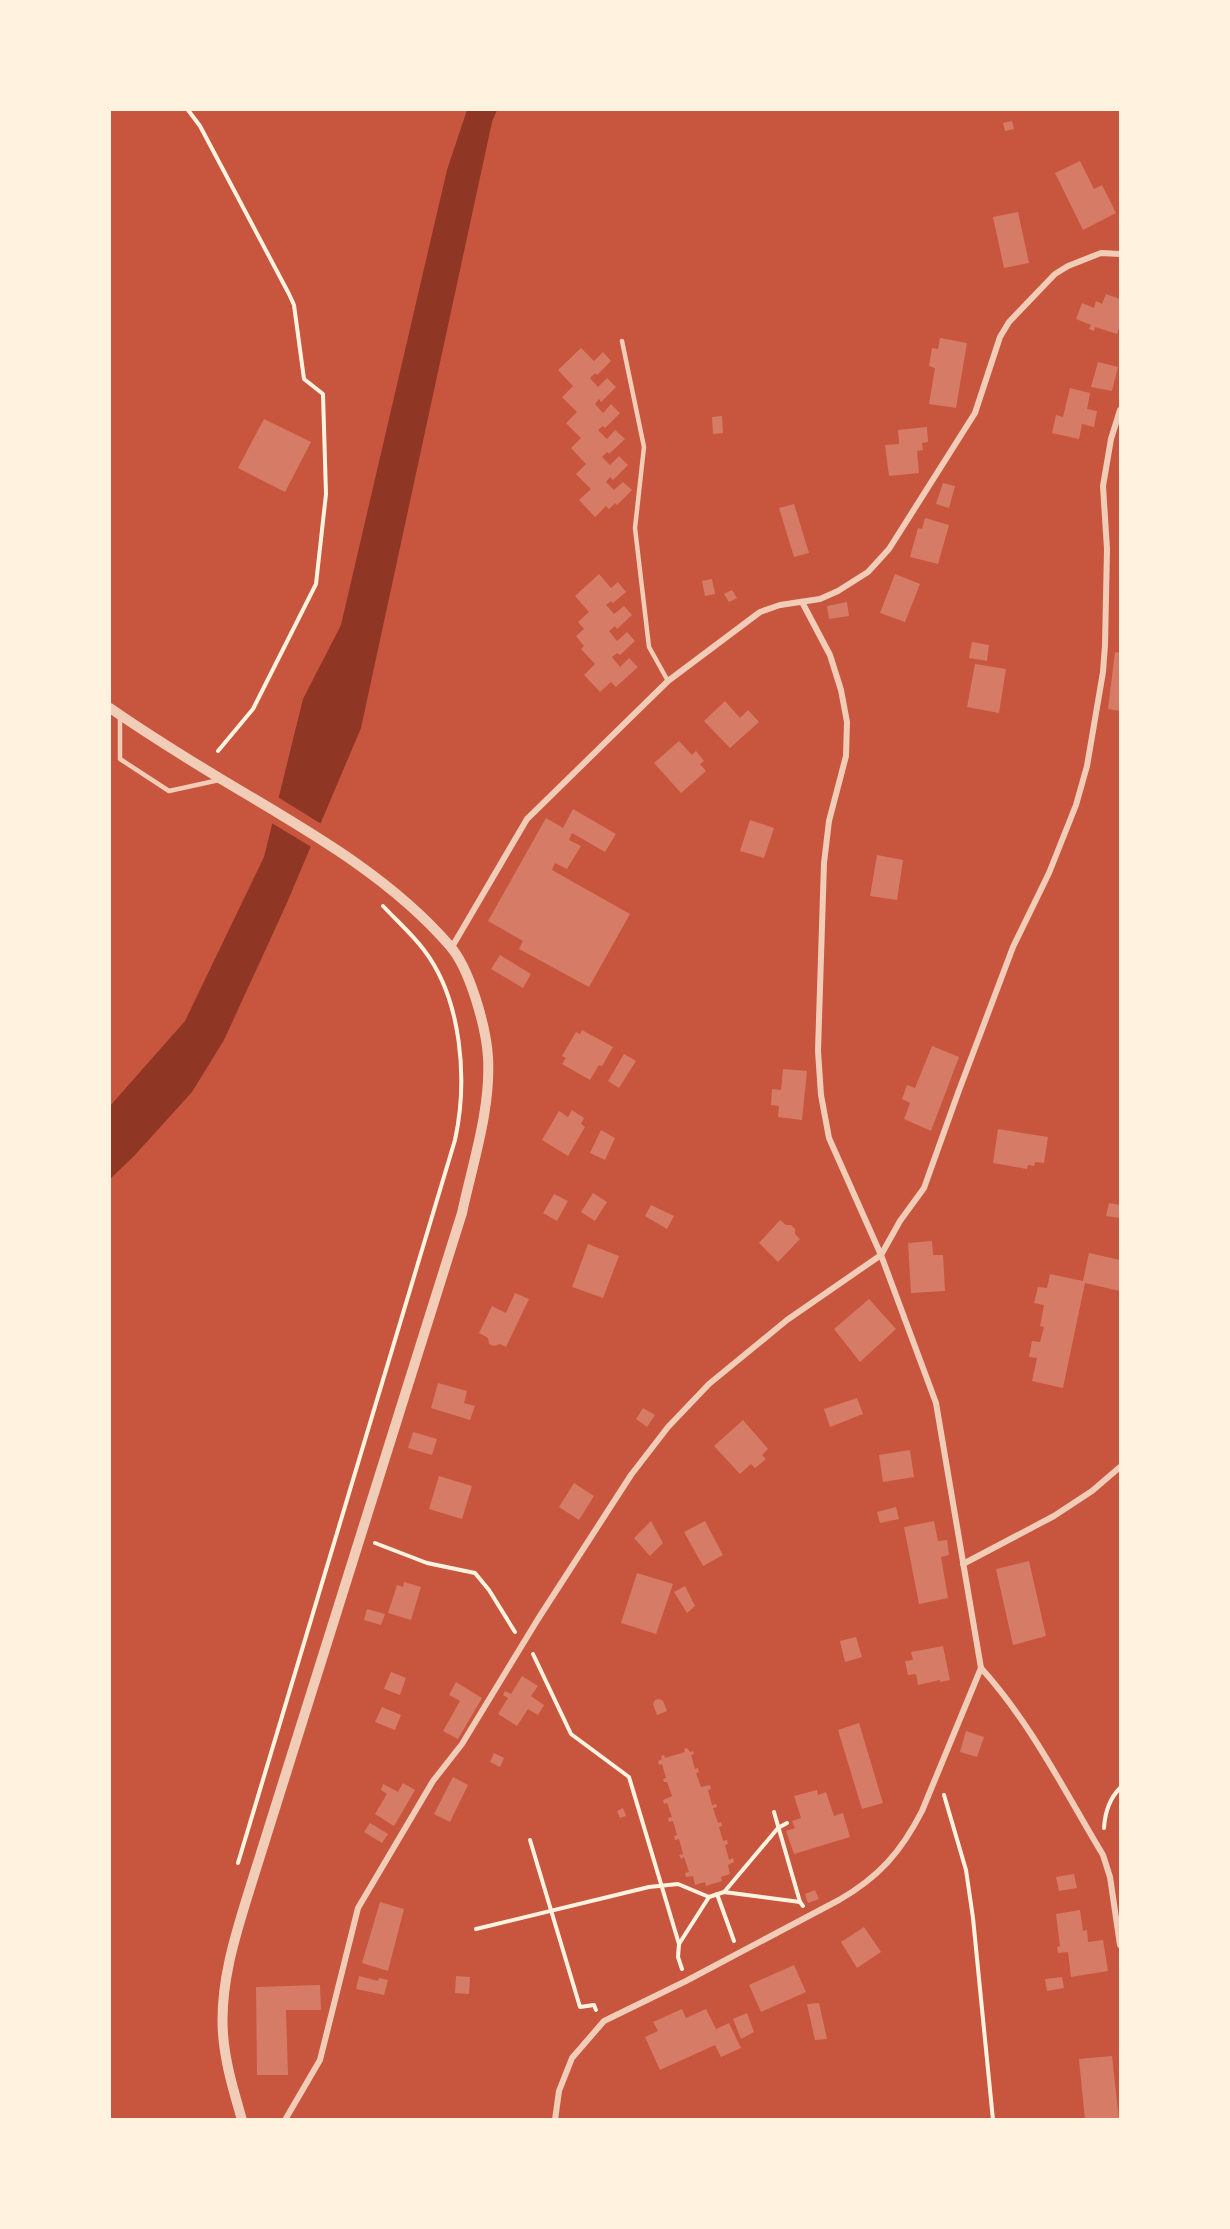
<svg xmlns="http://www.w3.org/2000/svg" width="1230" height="2229" viewBox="0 0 1230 2229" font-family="Karla,sans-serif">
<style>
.water{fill:#8f3625}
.pier{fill:#c8553d}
.building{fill:#d67c66}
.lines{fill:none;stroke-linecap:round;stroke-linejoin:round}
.path{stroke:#fff3e0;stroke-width:4}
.service{stroke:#f1ccb7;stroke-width:4.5}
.minor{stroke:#f1ccb7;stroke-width:6}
.tertiary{stroke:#f1ccb7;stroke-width:10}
</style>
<rect width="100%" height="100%" fill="#c8553d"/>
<!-- water -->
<path class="water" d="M467 110H497L492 122 361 728 286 905 224 1040 192 1092 134 1156 110 1179V1106L185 1021 264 857 303 699 341 625 447 170Z"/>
<!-- pier -->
<path class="pier" d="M276 796 323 825 313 848 270 822Z"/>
<!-- building -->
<g class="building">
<path d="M1012 121 1014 129 1005 131 1003 123Z"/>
<path d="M1080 161 1094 189 1102 185 1116 213 1083 230 1055 173Z"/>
<path d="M1018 212 1029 263 1004 268 993 217Z"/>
<path d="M1106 294 1120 299V325L1117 334 1095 327 1094 331 1089 329 1091 325 1076 319 1082 303 1094 308 1096 301 1102 304Z"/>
<path d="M940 338 967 343 956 408 929 404 935 368 929 366 932 348 938 349Z"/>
<path d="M581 348 594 361 603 352 611 361 597 375 595 373 590 378 598 387 607 378 616 387 601 402 599 399 595 404 603 413 611 404 620 413 605 428 603 426 598 430 607 439 615 430 625 439 609 454 607 452 602 457 610 465 619 456 628 465 613 480 610 477 606 482 614 490 623 482 632 490 617 505 615 503 609 509 606 506 595 517 579 500 591 489 576 474 586 464 571 448 581 438 566 423 577 412 562 397 573 386 558 370Z"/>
<path d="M1098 362 1118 367 1112 391 1091 387Z"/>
<path d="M1070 388 1090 393 1087 409 1097 411 1094 427 1082 424 1079 439 1052 433 1056 415 1063 417Z"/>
<path d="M722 416 723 433 713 434 712 417Z"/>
<path d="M264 419 311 442 285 492 238 468Z"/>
<path d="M927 427 928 442 922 443 923 450 917 451 919 473 889 476 885 445 899 444 898 430Z"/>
<path d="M943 483 955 486 949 508 936 504Z"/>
<path d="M794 504 809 553 794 557 779 508Z"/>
<path d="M925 518 949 525 938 564 910 557 918 528 922 529Z"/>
<path d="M599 574 611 588 618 582 626 592 613 603 611 601 606 605 614 614 624 606 632 615 617 629 615 626 609 631 617 641 627 632 635 641 620 655 617 653 612 657 620 667 629 658 638 667 616 687 611 682 600 692 584 675 595 664 581 649 584 646 576 636 584 629 578 622 589 612 575 596Z"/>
<path d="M895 574 920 584 905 622 880 613Z"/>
<path d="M712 579 715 594 705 596 702 581Z"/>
<path d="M732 590 737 598 729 602 724 594Z"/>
<path d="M847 602 849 616 829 619 827 606Z"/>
<path d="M972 642 989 645 987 661 969 658Z"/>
<path d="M1115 652 1120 653V711L1108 709Z"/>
<path d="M975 664 1006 669 999 713 967 707Z"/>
<path d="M725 701 740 718 748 710 759 722 730 748 704 721Z"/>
<path d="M679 741 692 755 696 751 704 761 700 764 706 771 681 793 654 763Z"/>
<path d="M573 809 616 834 605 852 572 833 569 840 581 846 567 869 555 863 552 870 630 914 589 987 519 949 523 941 488 921 546 818 563 828Z"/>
<path d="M750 820 774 828 764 858 740 851Z"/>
<path d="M877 855 903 860 897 900 870 896Z"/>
<path d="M500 955 531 974 523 988 491 969Z"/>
<path d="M582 1030 613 1047 602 1066 599 1065 590 1080 562 1064 566 1058 562 1056 576 1032 580 1034Z"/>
<path d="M932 1046 959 1057 931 1131 904 1119 910 1103 902 1099 907 1085 915 1088Z"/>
<path d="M624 1054 636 1061 619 1088 608 1081Z"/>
<path d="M783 1069 807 1071 802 1120 778 1117 779 1106 771 1105 772 1089 781 1090Z"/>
<path d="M572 1110 584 1118 581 1124 585 1127 568 1156 542 1140 559 1111 568 1117Z"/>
<path d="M998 1129 1048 1137 1044 1163 1035 1162 1034 1166 1028 1165 1027 1169 993 1163Z"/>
<path d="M601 1130 615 1138 605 1160 590 1153Z"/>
<path d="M593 1193 607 1202 595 1221 581 1212Z"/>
<path d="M554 1194 568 1201 557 1221 543 1213Z"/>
<path d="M1109 1203 1120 1205V1218L1106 1216Z"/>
<path d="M651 1205 674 1216 667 1229 645 1216Z"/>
<path d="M780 1220 786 1225H791L795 1229V1234L800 1239 778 1262 759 1243Z"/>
<path d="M932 1241 933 1255H943L945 1291 911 1293 908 1243Z"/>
<path d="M588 1244 619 1256 603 1298 572 1287Z"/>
<path d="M1089 1253 1120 1260V1291L1085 1283 1063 1388 1032 1381 1037 1358 1029 1357 1032 1341 1040 1342 1044 1327 1040 1326 1044 1305 1034 1303 1038 1287 1047 1288 1050 1274 1083 1281Z"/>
<path d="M515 1293 529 1299 506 1347 500 1344 494 1346 489 1344 488 1338 479 1333 492 1306 506 1313Z"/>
<path d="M869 1299 896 1329 860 1362 834 1329Z"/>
<path d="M438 1383 467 1391 464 1403 475 1406 470 1420 431 1408Z"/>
<path d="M857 1398 863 1414 830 1427 824 1409Z"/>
<path d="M643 1408 655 1415 647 1427 636 1419Z"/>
<path d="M743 1420 768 1449 762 1455 766 1459 755 1468 751 1464 740 1474 714 1446Z"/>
<path d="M413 1432 437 1439 432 1455 408 1448Z"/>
<path d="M910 1450 914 1477 883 1482 879 1455Z"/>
<path d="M439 1476 472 1486 462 1519 429 1509Z"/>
<path d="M574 1483 594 1496 579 1520 559 1507Z"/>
<path d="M896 1507 899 1519 880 1523 877 1512Z"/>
<path d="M651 1521 663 1543 650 1556 634 1538Z"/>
<path d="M705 1521 723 1555 703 1566 684 1532Z"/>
<path d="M934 1521 938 1541 947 1540 949 1555 941 1557 948 1598 919 1604 904 1527Z"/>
<path d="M1029 1561 1046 1636 1013 1645 996 1569Z"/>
<path d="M637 1573 673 1584 656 1634 621 1623Z"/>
<path d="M404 1582 421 1587 411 1620 388 1613 397 1585 403 1587Z"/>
<path d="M685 1586 695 1606 687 1613 674 1592Z"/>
<path d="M367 1609 385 1614 381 1625 364 1620Z"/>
<path d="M856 1637 862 1657 845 1662 840 1641Z"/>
<path d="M943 1646 950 1680 940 1682V1680L918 1685 916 1674 908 1675 905 1661 913 1660 911 1652Z"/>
<path d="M391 1672 406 1678 400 1695 384 1689Z"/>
<path d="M522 1676 538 1686 531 1696 544 1705 538 1715 528 1709 517 1726 498 1714 508 1698 503 1695 505 1691 511 1694Z"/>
<path d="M456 1682 482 1698 458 1739 443 1731 460 1701 449 1695Z"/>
<path d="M659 1699 663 1701 667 1711 657 1715 653 1704 655 1700Z"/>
<path d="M382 1707 401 1715 395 1730 375 1722Z"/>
<path d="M859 1723 883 1803 862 1809 838 1730Z"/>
<path d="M966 1731 984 1737 977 1757 960 1752Z"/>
<path d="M687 1748 690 1752 693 1751 694 1754 691 1755 695 1769 698 1768 699 1772 696 1773 701 1787 710 1785 711 1789 708 1790 712 1805 716 1804 717 1807 713 1808 718 1823 721 1822 722 1826 719 1827 723 1841 727 1840 728 1844 725 1845 729 1860 733 1858 734 1862 728 1865 730 1874 721 1877 722 1881 706 1886 705 1882 695 1885 693 1876 686 1877 685 1873 689 1872 684 1857 681 1859 679 1855 683 1854 679 1839 675 1840 674 1836 677 1835 673 1821 669 1822 668 1818 672 1817 667 1803 664 1804 663 1800 672 1796 667 1782H664L663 1779 666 1778 662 1764 659 1765 658 1761 662 1759 661 1756 664 1755 665 1758 685 1752 684 1749Z"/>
<path d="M494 1753 504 1758 500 1767 490 1762Z"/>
<path d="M453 1777 468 1785 450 1822 434 1814Z"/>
<path d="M403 1783 415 1790 394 1826 375 1814 387 1794 381 1790 383 1784 398 1792Z"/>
<path d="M817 1790 818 1795 826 1792 834 1816 843 1813 850 1837 794 1854 786 1831 795 1828 792 1821 801 1818 794 1796Z"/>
<path d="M623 1808 626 1816 620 1818 617 1811Z"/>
<path d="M370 1823 388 1834 382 1843 364 1832Z"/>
<path d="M1074 1874 1077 1888 1059 1891 1056 1877Z"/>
<path d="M815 1890 819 1899 808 1903 805 1894Z"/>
<path d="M380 1902 404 1909 388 1971 362 1963Z"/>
<path d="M1080 1910 1083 1931 1087 1930 1088 1942 1103 1940 1108 1971 1071 1977 1068 1952 1058 1953 1057 1947 1060 1946 1056 1914Z"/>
<path d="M864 1927 881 1952 857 1968 841 1942Z"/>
<path d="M794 1965 806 1992 761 2012 749 1985Z"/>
<path d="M359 1976 378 1981 379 1978 388 1980 384 1995 356 1989Z"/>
<path d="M456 1976 470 1977 469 1994 455 1993Z"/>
<path d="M1062 1977 1064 1988 1047 1991 1045 1979Z"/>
<path d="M320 1985 321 2010H286L288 2075H257L256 1987Z"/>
<path d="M819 2003 827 2039 815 2040 807 2004Z"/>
<path d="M682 2009 686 2018 706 2009 716 2029 729 2023 741 2048 721 2057 715 2045 660 2070 645 2037 658 2031 653 2022Z"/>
<path d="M747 2013 754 2032 741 2039 733 2019Z"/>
<path d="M1112 2056 1119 2120H1085L1079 2059Z"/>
</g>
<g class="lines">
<!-- path -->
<g class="path">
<path d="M188 110 200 126 289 294 294 305 304 379 323 394 326 494 316 584 253 709 218 751"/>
<path d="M375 1543 427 1563 475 1573 489 1590 515 1632"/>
<path d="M533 1654 571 1734 629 1777 679 1944 678 1957 682 1969"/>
<path d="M944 1795 966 1870 973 1918 993 2120"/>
<path d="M774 1812 800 1902"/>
<path d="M1104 1828C1105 1812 1109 1799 1120 1788"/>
<path d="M530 1840 580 2007 594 2005 596 2010"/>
<path d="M238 1863 455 1140C468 1080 462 1000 424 950 412 934 397 921 383 906"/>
<path d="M725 1891 778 1828 787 1823"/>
<path d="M717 1894 734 1941"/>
<path d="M476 1929 649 1887 678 1884 709 1897 724 1892 800 1902 803 1906"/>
<path d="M679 1944 709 1897"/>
</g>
<!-- service -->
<g class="service">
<path d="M622 341 644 447 635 528 649 647 668 681"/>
<path d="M120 718V759L169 791 219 780"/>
</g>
<!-- minor -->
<g class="minor">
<path d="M802 602 830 655 841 690 847 722 846 756 829 821 824 863 818 1051 821 1095 829 1138 881 1255 936 1403 981 1668C1031 1723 1065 1792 1103 1855L1110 1877 1120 1945"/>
<path d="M452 947 527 819 668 681 760 612 780 605 820 599 838 591 868 572 889 549 975 413 1000 337 1009 322 1055 274 1068 266 1101 253 1120 254"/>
<path d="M963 1564 1054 1516 1092 1491 1120 1467"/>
<path d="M285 2120 320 2060 358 1908 433 1781 462 1744 538 1619 631 1475 668 1427 709 1384 787 1320 881 1255 900 1221 924 1188 958 1093 1013 947 1049 873 1076 805 1087 766 1103 672 1105 645 1107 549 1103 486 1111 439 1120 410"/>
<path d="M555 2120 559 2091 572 2058 604 2021 686 1981 839 1900C879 1877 901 1852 922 1811L981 1668"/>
</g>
<!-- tertiary -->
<path class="tertiary" d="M110 708C146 733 183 756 221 779 301 827 388 874 450 946 470 969 486 1027 488 1057 491 1109 473 1162 462 1213L255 1872C239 1924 219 1979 223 2034 225 2063 234 2092 242 2120"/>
</g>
<!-- border -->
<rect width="1230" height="2229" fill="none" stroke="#fff3e0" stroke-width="222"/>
</svg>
